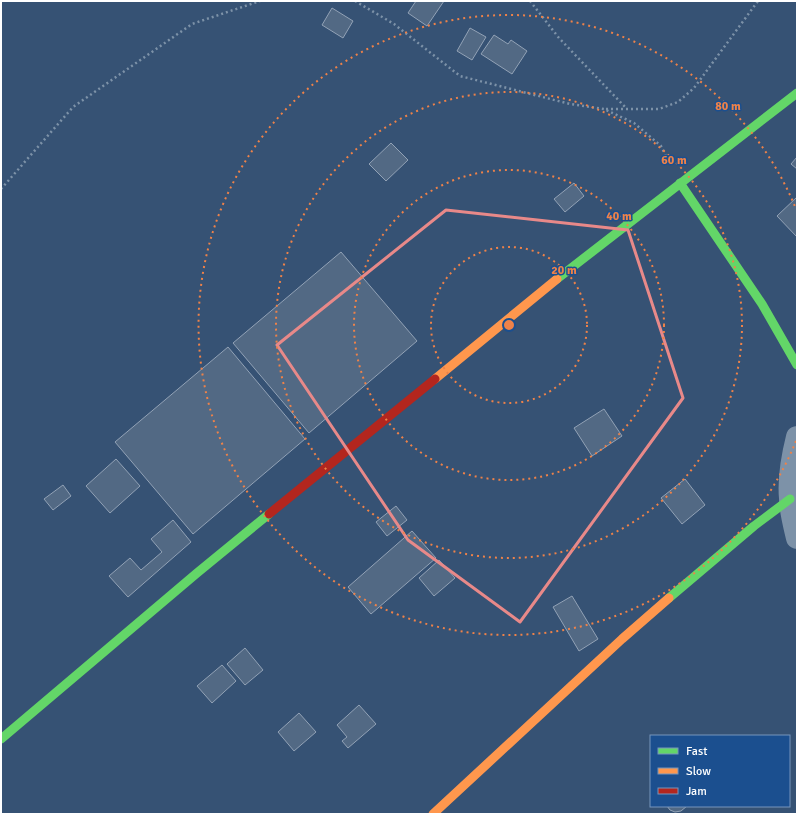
<svg xmlns="http://www.w3.org/2000/svg" width="798" height="815" viewBox="0 0 798 815" font-family="Signika,sans-serif">
<style>
.building{fill:#526984;stroke:#92a2b6}
.lines{fill:none;stroke-linecap:round;stroke-linejoin:round}
.path{stroke:#7d92a8;stroke-width:2.5;stroke-dasharray:2 3;stroke-linecap:butt}
.street{stroke:#7d92a8;stroke-width:22}
.fast{stroke:#63d668;stroke-width:9}
.slow{stroke:#ff974d;stroke-width:9}
.jam{stroke:#b3261e;stroke-width:9}
.marked{fill:none;stroke:#e88989;stroke-width:3;stroke-linejoin:round}
.ring{fill:none;stroke:#ee8249;stroke-width:2;stroke-dasharray:2 4}
.centre{fill:#ee8249;stroke:#1b4f8f;stroke-width:2}
.ring-label{font-size:12px;text-anchor:middle;font-weight:bold;fill:#ee8249;stroke:#1b4f8f;stroke-width:3;stroke-linejoin:round;paint-order:stroke}
</style>
<rect width="100%" height="100%" fill="#365274"/>
<!-- building -->
<g class="building">
<path d="M416 1H444L427 26 408 13Z"/>
<path d="M332 8 353 21 343 38 322 25Z"/>
<path d="M470 28 486 37 472 60 457 51Z"/>
<path d="M494 35 508 44 511 40 527 51 512 74 481 54Z"/>
<path d="M391 143 408 160 386 181 369 164Z"/>
<path d="M797 157V169L791 164Z"/>
<path d="M574 183 584 196 565 212 554 199Z"/>
<path d="M797 197V237L777 216Z"/>
<path d="M341 252 417 341 309 433 233 343Z"/>
<path d="M228 347 305 439 193 534 115 442Z"/>
<path d="M604 409 622 436 592 456 574 428Z"/>
<path d="M116 459 140 486 110 513 86 486Z"/>
<path d="M685 479 705 505 682 524 661 498Z"/>
<path d="M63 485 71 496 53 510 44 499Z"/>
<path d="M396 506 407 520 387 536 376 522Z"/>
<path d="M173 520 191 542 128 597 109 576 130 558 141 570 162 552 151 539Z"/>
<path d="M412 531 436 558 371 614 348 587Z"/>
<path d="M439 560 455 578 434 596 419 578Z"/>
<path d="M572 596 598 639 579 651 553 607Z"/>
<path d="M245 648 263 670 245 685 227 664Z"/>
<path d="M222 665 236 681 212 703 197 686Z"/>
<path d="M359 705 376 724 348 748 342 741 347 737 337 725Z"/>
<path d="M299 713 316 732 294 751 278 732Z"/>
<path d="M667 806H687L681 811 675 812 670 810Z"/>
</g>
<g class="lines">
<!-- path -->
<g class="path">
<path d="M355 1 394 24 460 76 570 104 604 109 634 123 661 146 669 162"/>
<path d="M530 1 559 38 627 109"/>
<path d="M606 109H659L678 102 694 88 758 1"/>
<path d="M1 189 73 107 192 24 260 1"/>
</g>
<!-- street -->
<path class="street" d="M797 437C792 457 788 477 790 498 790 511 794 525 797 538"/>
<!-- fast -->
<g class="fast">
<path d="M680 183 762 304 797 365"/>
<path d="M557 279 797 93"/>
<path d="M669 598 754 526 790 499"/>
<path d="M1 739 197 573 269 514"/>
</g>
<!-- slow -->
<g class="slow">
<path d="M435 379 557 279"/>
<path d="M433 814 622 639 669 598"/>
</g>
<!-- jam -->
<path class="jam" d="M269 514 435 379"/>
</g>
<!-- marked area -->
<path class="marked" d="M446 210 628 230 683 398 520 622 408 540 277 345Z"/>
<!-- distance rings -->
<g class="ring">
<circle cx="509" cy="325" r="78"/>
<circle cx="509" cy="325" r="155"/>
<circle cx="509" cy="325" r="233"/>
<path d="M796 441A310 310 0 1 1 796 209"/>
</g>
<circle cx="509" cy="325" r="6" class="centre"/>
<g class="ring-label">
<text x="728" y="110">80 m</text>
<text x="674" y="164">60 m</text>
<text x="619" y="220">40 m</text>
<text x="564" y="274">20 m</text>
</g>
<!-- border -->
<rect width="798" height="815" fill="none" stroke="#ffffff" stroke-width="4"/>
<!-- legend -->
<rect x="650" y="735" width="140" height="72" fill="#1b4f8f" stroke="#7695bc"/>
<rect x="658" y="748" width="20" height="6" fill="#63d668" stroke="#7695bc"/>
<text x="686" y="755" font-size="12" fill="#ffffff">Fast</text>
<rect x="658" y="768" width="20" height="6" fill="#ff974d" stroke="#7695bc"/>
<text x="686" y="775" font-size="12" fill="#ffffff">Slow</text>
<rect x="658" y="788" width="20" height="6" fill="#b3261e" stroke="#7695bc"/>
<text x="686" y="795" font-size="12" fill="#ffffff">Jam</text>
</svg>
